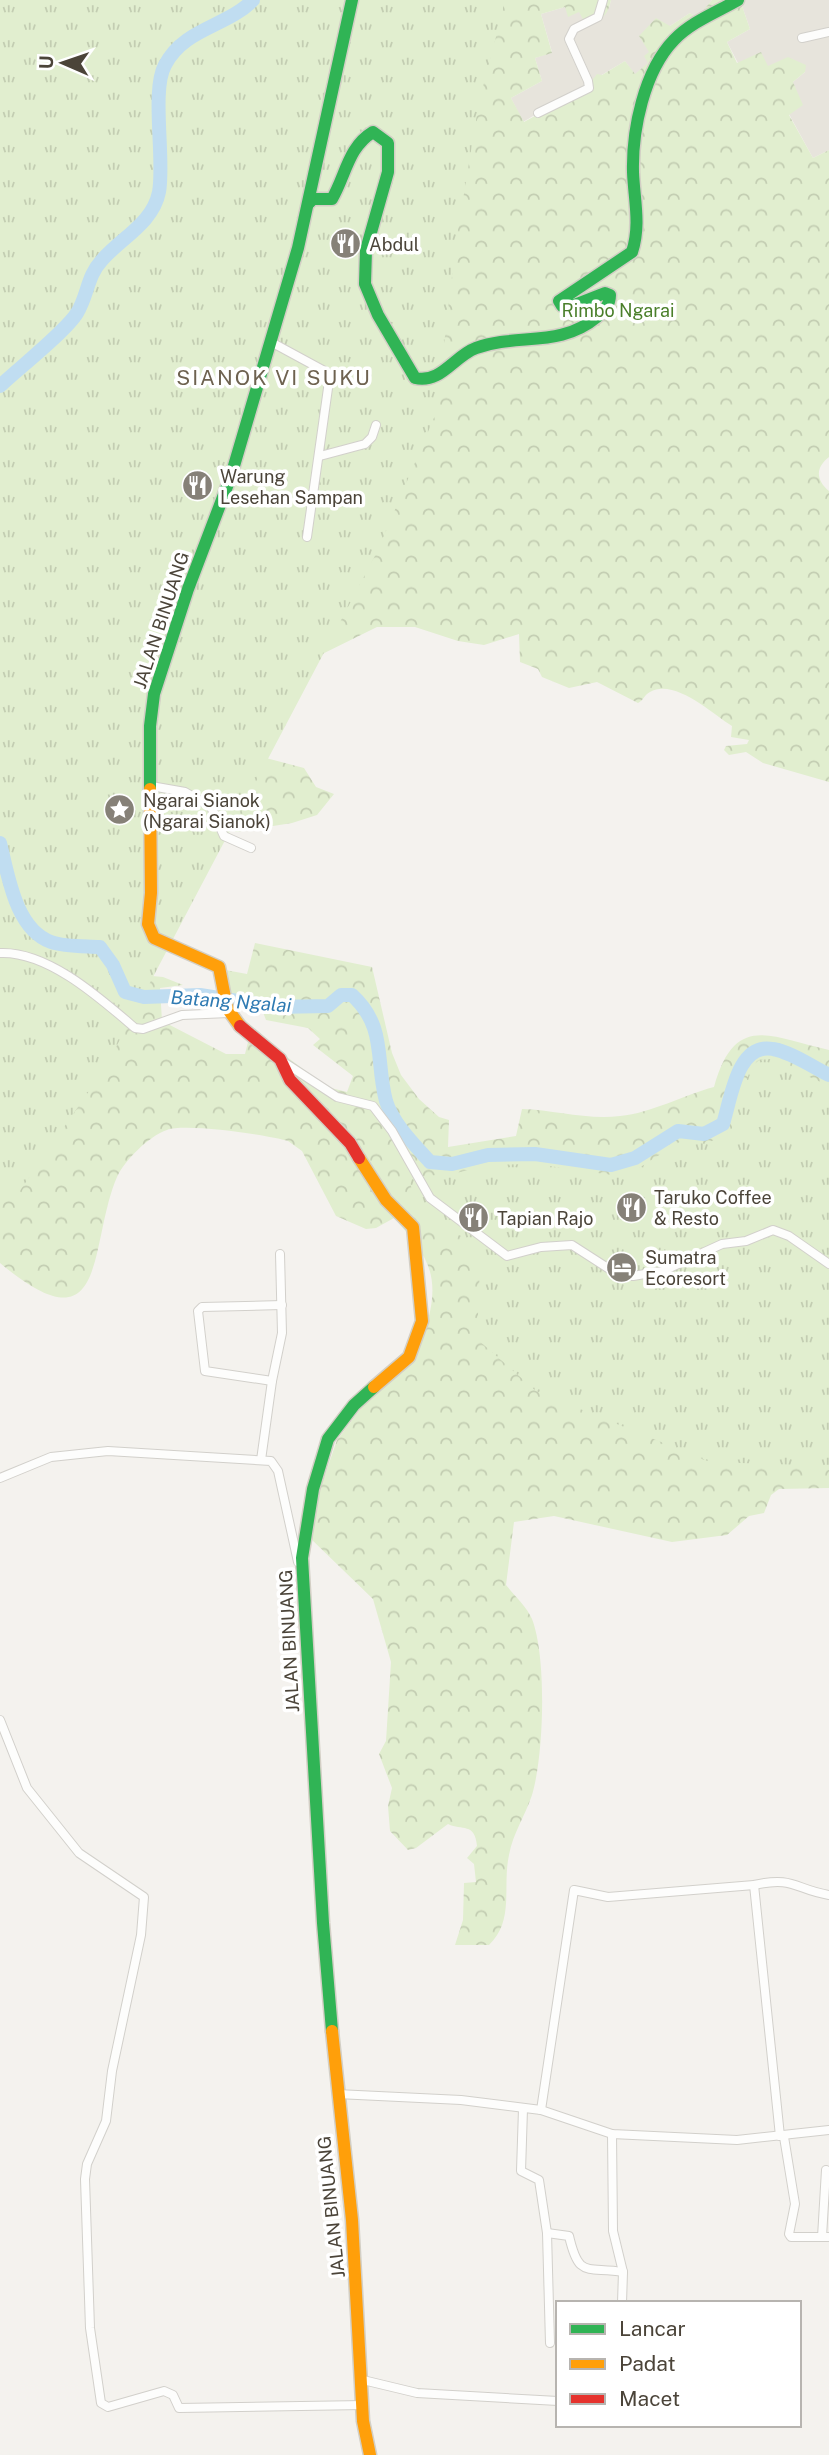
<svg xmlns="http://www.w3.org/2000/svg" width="829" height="2455" viewBox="0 0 829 2455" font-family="'Public Sans',sans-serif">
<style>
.residential{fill:#e7e4dc}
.forest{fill:url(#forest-crowns)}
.park{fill:url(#park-tufts)}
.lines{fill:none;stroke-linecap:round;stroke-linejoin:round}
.river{stroke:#c0ddf1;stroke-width:14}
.street-casing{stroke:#d2d0cb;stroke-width:10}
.fast-casing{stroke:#d3cfc5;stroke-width:15}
.slow-casing{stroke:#d3cfc5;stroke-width:15}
.jam-casing{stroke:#d3cfc5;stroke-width:15}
.street{stroke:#fdfdfc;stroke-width:8}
.fast{stroke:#30b455;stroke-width:12}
.slow{stroke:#ff9f0a;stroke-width:12}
.jam{stroke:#e5322d;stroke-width:12}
.labels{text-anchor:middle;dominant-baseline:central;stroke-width:7;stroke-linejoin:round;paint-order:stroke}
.poi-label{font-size:18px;fill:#4b4439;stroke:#fff;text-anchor:start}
.park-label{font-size:18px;fill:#4a7f2a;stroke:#fff}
.street-label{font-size:18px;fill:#4b4439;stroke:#fff}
.water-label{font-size:19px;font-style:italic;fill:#2e7ab2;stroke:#fff}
.quarter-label{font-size:21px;letter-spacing:2px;fill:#6e6250;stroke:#fff}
</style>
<defs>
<pattern id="forest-crowns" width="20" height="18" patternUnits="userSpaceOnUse" patternTransform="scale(1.75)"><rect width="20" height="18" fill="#e1eecf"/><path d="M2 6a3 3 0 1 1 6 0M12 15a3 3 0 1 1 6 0" fill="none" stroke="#c3cdb2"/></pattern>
<pattern id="park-tufts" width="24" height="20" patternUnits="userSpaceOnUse" patternTransform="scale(1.75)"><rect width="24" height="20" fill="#e1eecf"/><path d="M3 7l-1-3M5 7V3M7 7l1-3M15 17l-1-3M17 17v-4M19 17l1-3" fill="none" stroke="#c3cdb2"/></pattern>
</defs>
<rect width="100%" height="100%" fill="#f4f2ee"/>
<!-- residential -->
<g class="residential">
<path d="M611 0H712L697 18 690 13 670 26 649 52V64L635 75 625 61 523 122 511 98 542 81 535 58 552 52 541 14 565 7 579 12 609 8Z"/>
<path d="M745 0H829V150L813 158 789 114 793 82 805 72 738 63 727 42 750 29 741 3Z"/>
</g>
<!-- forest -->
<g class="forest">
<path d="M408 0H611C607 18 601 21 584 21L579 12 568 17 565 7 541 14 552 53 535 58 542 81 511 98 524 122 587 87 597 74 602 75 625 61 635 74 648 63 644 56 649 52 639 36 656 18 670 26 690 13 697 18 712 0H745L741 3 750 29 727 42 737 63 761 52 768 66 788 57 806 65 805 72 793 82 803 105 789 115 813 158 829 150V457C815 468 816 480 829 491V782L763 763 746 752 729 755 724 750 726 746 747 744 749 740 731 737 732 726C712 714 675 678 650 692 644 695 644 700 638 703L597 682 569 688 542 677 538 669 520 662 519 634 484 645 458 641 415 627H377L300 665 266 758 304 768 316 787 334 794 317 815 292 823 236 832 224 821Z"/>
<path d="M255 943 372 967 392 1053 401 1075 419 1099 439 1117 449 1120 448 1147 516 1136 522 1109C555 1110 587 1120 620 1116 652 1113 683 1095 714 1087 735 1012 770 1037 829 1050V1488L779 1489 771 1495 764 1513 749 1516 727 1535 672 1542 554 1516 514 1522 506 1585C514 1595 527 1607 532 1619 547 1658 544 1755 532 1795 525 1816 513 1833 509 1855 502 1887 515 1920 489 1945H455L463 1920 464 1883 476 1882 474 1864 467 1858 477 1846C475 1822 462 1831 448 1824L416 1848 408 1850 390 1831 388 1806 392 1788 379 1754 386 1741 391 1662 373 1599 310 1538 318 1495 337 1440 428 1320C441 1272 424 1251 394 1218L376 1228 366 1229 336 1216 302 1151 288 1141C267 1135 186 1123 167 1130 149 1136 125 1160 117 1177 88 1244 109 1354 0 1263V962L163 977 183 985 160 988 162 1021 226 1054H245L251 1030 327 1087 347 1092 353 1076 313 1045 320 1039 308 1028 266 1020 261 1007 226 997 220 969 247 974Z"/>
</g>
<!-- park -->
<g class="park">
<path d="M0 0H503V10L479 102 456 242 436 413 377 552 105 1068 19 1192 0 1195Z"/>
<path d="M771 1059 829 1086V1470L803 1465 710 1462 536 1391 477 1339 480 1265 467 1239 417 1214 409 1177 452 1174 489 1165 535 1164 612 1175 639 1168 681 1141 706 1144 731 1131 751 1067 759 1060Z"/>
</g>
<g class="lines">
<!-- river -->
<g class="river">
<path d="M0 386C18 369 66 331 77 313 88 295 87 276 102 260 121 238 153 223 159 192 165 160 151 90 165 65 184 28 227 27 253 0"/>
<path d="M0 843C8 874 15 929 51 942 65 947 85 946 100 947L113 965 125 992 144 997 200 995 275 1007 328 1006 341 995H352C387 1027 375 1060 386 1101 393 1124 415 1145 430 1162L452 1164 488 1155 535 1154 611 1165 635 1158 678 1131 704 1134 723 1124C731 1099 737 1042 773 1049 791 1052 813 1067 829 1075"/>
</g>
<defs>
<g id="street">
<path d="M802 38 829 32"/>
<path d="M538 113 589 88 588 81 569 39 574 29 598 17 603 0"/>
<path d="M271 342 330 374 307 537"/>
<path d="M320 456 365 444 372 437 376 425"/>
<path d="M151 786 185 792 211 807 224 836 251 848"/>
<path d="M0 953C48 951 100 998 135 1028L143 1029 182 1015 229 1013"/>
<path d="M282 1061 337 1097 373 1106 392 1131 430 1198 507 1256 541 1247 572 1245 614 1272 633 1276 663 1271 722 1244 746 1241 773 1230 789 1236 829 1264"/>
<path d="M272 1381 205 1371 198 1311 202 1307 282 1305"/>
<path d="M261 1460 272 1381 282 1333 280 1254"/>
<path d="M0 1478 51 1457 108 1451 271 1461 278 1471 298 1562"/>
<path d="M0 1720 27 1788 79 1853 144 1897 141 1935 112 2071 106 2121 87 2164 85 2179 90 2328 101 2403 108 2407 164 2391 173 2395 179 2408 364 2405"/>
<path d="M754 1885 780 2136"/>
<path d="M337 2094 461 2100 541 2110 612 2134 737 2140 829 2130"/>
<path d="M523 2109 521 2171 539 2180 547 2233 550 2343"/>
<path d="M541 2110 574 1890 608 1897 754 1885C794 1876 794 1889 829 1895"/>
<path d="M612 2134 613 2231 623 2272 622 2303"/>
<path d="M784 2137 795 2204 789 2234 791 2237H822"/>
<path d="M826 2170 822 2237H829"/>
<path d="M547 2233 569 2236C579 2279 586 2266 623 2272"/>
<path d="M363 2380 417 2393 558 2401"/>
</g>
<g id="fast">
<path d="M308 204 313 199H332C346 175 348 147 373 132L388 143V172L366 250 365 284 378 315 415 378C441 384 454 356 476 348 518 333 560 348 597 317 604 311 610 305 610 295L605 293 569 307 562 306 559 301 632 252C641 225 634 199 633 172 632 130 644 71 674 40 691 22 717 12 738 0"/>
<path d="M150 789V726L154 694 188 589 231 476 298 248 352 0"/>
<path d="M332 2031 323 1923 302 1558 313 1489 328 1439 354 1405 374 1387"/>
</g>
<g id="slow">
<path d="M150 789 151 893 148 924 154 938 219 967 227 1008 240 1026"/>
<path d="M359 1158 386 1200 413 1227 422 1321 409 1357 374 1387"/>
<path d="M332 2031 352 2220 363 2421 370 2455"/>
</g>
<path id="jam" d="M240 1026 280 1059 290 1080 350 1143 359 1158"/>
</defs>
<!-- street casing -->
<use href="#street" class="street-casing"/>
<!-- fast casing -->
<use href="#fast" class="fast-casing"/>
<!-- slow casing -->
<use href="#slow" class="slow-casing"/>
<!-- jam casing -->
<use href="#jam" class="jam-casing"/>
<!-- street -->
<use href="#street" class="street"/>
<!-- fast -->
<use href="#fast" class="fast"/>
<!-- slow -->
<use href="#slow" class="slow"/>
<!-- jam -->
<use href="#jam" class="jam"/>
</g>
<!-- icons -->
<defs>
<symbol id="restaurant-disc" viewBox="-11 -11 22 22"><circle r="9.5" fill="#868178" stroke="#fff"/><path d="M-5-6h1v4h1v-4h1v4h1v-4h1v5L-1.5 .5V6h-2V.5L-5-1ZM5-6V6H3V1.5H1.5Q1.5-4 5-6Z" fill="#fff"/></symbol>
<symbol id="sight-disc" viewBox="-11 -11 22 22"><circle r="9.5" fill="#868178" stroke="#fff"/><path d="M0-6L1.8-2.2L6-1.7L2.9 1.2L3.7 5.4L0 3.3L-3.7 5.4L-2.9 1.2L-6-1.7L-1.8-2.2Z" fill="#fff"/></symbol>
<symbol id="hotel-disc" viewBox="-11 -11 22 22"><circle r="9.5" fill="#868178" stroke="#fff"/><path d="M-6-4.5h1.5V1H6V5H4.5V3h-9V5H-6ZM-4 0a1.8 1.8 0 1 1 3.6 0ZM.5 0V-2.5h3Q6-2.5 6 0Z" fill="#fff"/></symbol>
</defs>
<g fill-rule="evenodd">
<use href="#restaurant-disc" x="328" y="226" width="35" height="35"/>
<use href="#restaurant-disc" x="180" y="468" width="35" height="35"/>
<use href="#sight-disc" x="102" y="792" width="35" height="35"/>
<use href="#restaurant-disc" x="614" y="1190" width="35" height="35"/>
<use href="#restaurant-disc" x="456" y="1200" width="35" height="35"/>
<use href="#hotel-disc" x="604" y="1250" width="35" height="35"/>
</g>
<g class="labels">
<!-- poi labels -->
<g class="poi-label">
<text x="369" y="244">Abdul</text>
<text x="220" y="476">Warung<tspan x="220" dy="21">Lesehan Sampan</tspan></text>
<text x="143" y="800">Ngarai Sianok<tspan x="143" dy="21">(Ngarai Sianok)</tspan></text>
<text x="654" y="1197">Taruko Coffee<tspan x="654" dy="21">&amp; Resto</tspan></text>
<text x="497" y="1218">Tapian Rajo</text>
<text x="645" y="1257">Sumatra<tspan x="645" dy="21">Ecoresort</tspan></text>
</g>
<!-- park labels -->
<g class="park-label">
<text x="618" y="310">Rimbo Ngarai</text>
</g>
<!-- street labels -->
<g class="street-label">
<text transform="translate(161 620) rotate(-72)">JALAN BINUANG</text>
<text transform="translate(289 1641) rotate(-93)">JALAN BINUANG</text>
<text transform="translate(331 2207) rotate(-96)">JALAN BINUANG</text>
</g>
<!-- water labels -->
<g class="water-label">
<text transform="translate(231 1001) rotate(4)">Batang Ngalai</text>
</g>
<!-- quarter labels -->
<g class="quarter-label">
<text x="274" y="377">SIANOK VI SUKU</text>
</g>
</g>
<!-- legend -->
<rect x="556" y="2301" width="245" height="126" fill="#ffffff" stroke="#b7b4b0" stroke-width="2"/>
<rect x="570" y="2324" width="35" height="10" fill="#30b455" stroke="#b7b4b0" stroke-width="2"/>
<text x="619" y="2336" font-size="21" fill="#4b4439">Lancar</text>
<rect x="570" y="2359" width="35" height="10" fill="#ff9f0a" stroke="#b7b4b0" stroke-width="2"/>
<text x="619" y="2371" font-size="21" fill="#4b4439">Padat</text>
<rect x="570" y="2394" width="35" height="10" fill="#e5322d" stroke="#b7b4b0" stroke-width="2"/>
<text x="619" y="2406" font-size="21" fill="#4b4439">Macet</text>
<!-- north arrow -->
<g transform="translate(63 63) rotate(272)" stroke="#ffffff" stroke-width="5" paint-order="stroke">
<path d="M0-5L12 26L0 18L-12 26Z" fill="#4b4439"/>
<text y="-10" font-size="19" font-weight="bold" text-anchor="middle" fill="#4b4439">U</text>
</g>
</svg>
